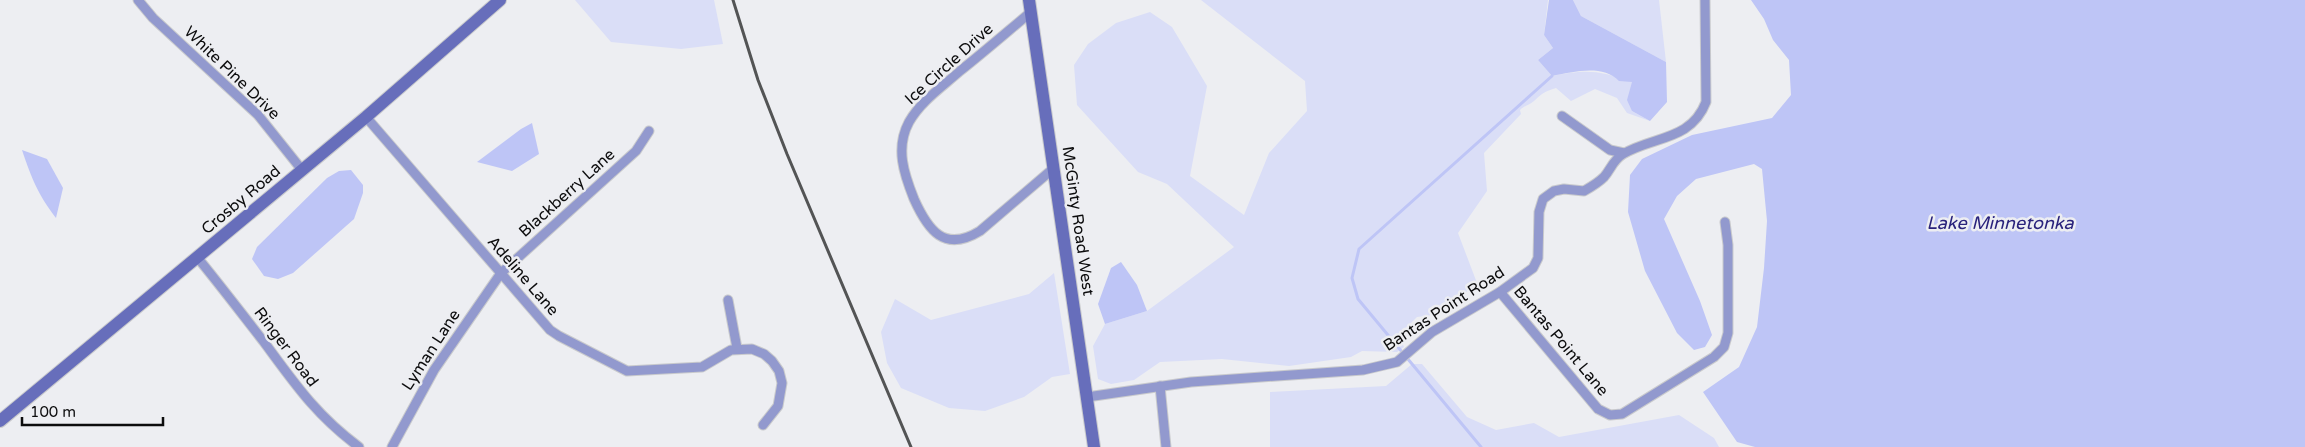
<svg xmlns="http://www.w3.org/2000/svg" width="2305" height="447" viewBox="0 0 2305 447" font-family="'Varela Round',sans-serif">
<style>
.green{fill:#dadef7}
.water{fill:#bec5f6}
.lines{fill:none;stroke-linecap:round;stroke-linejoin:round}
.stream{stroke:#bec5f6;stroke-width:3}
.street-casing{stroke:#c9cacd;stroke-width:11}
.secondary-casing{stroke:#c9cacd;stroke-width:14}
.street{stroke:#9299ce;stroke-width:9}
.secondary{stroke:#676ebb;stroke-width:12}
.rail{stroke:#535455;stroke-width:3}
.labels{text-anchor:middle;dominant-baseline:central;stroke-width:5;stroke-linejoin:round;paint-order:stroke}
.street-label{font-size:16px;fill:#0c0c0d;stroke:#edeef2}
.water-label{font-size:18px;font-style:italic;fill:#2a237c;stroke:#edeef2}
</style>
<rect width="100%" height="100%" fill="#edeef2"/>
<!-- green -->
<g class="green">
<path d="M575 0H714L723 44 681 49 611 42Z"/>
<path d="M1201 0H1548L1544 35 1553 48 1538 60 1552 76C1585 69 1600 70 1632 82V111L1650 121 1627 113 1617 98 1595 89 1571 101 1556 88C1544 92 1544 92 1534 101 1530 105 1525 105 1520 110L1521 114 1484 153 1487 191 1458 233 1477 283 1441 314 1417 317 1399 335 1404 347 1397 352 1362 351 1351 357 1289 366 1222 359 1160 362 1134 380 1111 384 1098 379 1093 346 1105 324 1147 311 1234 247 1167 184 1138 172 1077 105 1074 65 1088 44 1116 23 1150 12 1172 27 1207 86 1190 176 1244 215 1269 153 1307 111 1305 81Z"/>
<path d="M1573 0H1659L1666 62 1581 16Z"/>
<path d="M1054 273 1070 374 1052 377 1024 397 985 411 949 408 901 388 887 363 881 332 895 299 931 320 1029 294Z"/>
<path d="M1412 364H1422L1467 417 1496 430 1534 423 1559 437 1679 415 1714 438 1719 447H1270V392L1386 386Z"/>
</g>
<!-- water -->
<g class="water">
<path d="M1549 0H1573L1581 16 1666 62 1667 102 1650 121 1632 111 1627 100 1632 82 1619 81C1603 64 1573 72 1552 76L1538 60 1553 48 1544 35Z"/>
<path d="M1751 0H2305V447H1755L1737 442 1703 392 1739 367 1757 327 1764 268 1767 221 1762 169 1754 164 1696 179 1677 196 1664 219 1700 301 1712 335 1705 347 1694 350 1677 333 1645 271 1628 212 1630 175 1642 159 1692 135 1772 118 1791 95 1789 60 1773 40 1764 19Z"/>
<path d="M532 123 539 154 512 171 477 162 521 129Z"/>
<path d="M22 150 47 159 63 188 56 218C38 195 31 177 22 150Z"/>
<path d="M351 170 363 185V193L354 219 293 273 278 279 264 276 252 259 257 247 327 178 339 171Z"/>
<path d="M1121 262 1137 285 1147 311 1105 324 1098 304 1111 268Z"/>
</g>
<g class="lines">
<!-- stream -->
<path class="stream" d="M1481 447 1358 299 1352 278 1359 249 1552 76"/>
<defs>
<g id="street">
<path d="M138 0 153 18 258 115 302 170"/>
<path d="M1031 12C1007 32 984 52 960 71 942 87 921 101 909 122 895 148 904 174 914 199 928 230 944 253 980 231L1054 168"/>
<path d="M1562 116 1610 150 1624 153"/>
<path d="M366 117 550 330 559 336 627 371 702 367 731 350 752 349 764 354 772 361 779 371 782 383 778 406 763 425"/>
<path d="M197 257C220 285 242 314 264 342 295 384 316 415 359 447"/>
<path d="M1500 292 1598 409 1610 415 1622 414 1714 357 1724 347 1728 333V245L1725 222"/>
<path d="M728 300 737 348"/>
<path d="M1160 386 1166 447"/>
<path d="M1087 397 1191 382 1363 370 1397 362 1432 332 1500 292 1533 268 1538 258 1539 212 1543 199 1554 191 1564 189 1584 191C1591 187 1598 183 1604 177 1611 169 1613 160 1623 154 1653 136 1691 141 1706 102L1705 0"/>
<path d="M392 447 434 370 501 273 636 151 649 131"/>
</g>
<g id="secondary">
<path d="M1029 0 1094 447"/>
<path d="M0 421 366 117 500 0"/>
</g>
</defs>
<!-- street casing -->
<use href="#street" class="street-casing"/>
<!-- secondary casing -->
<use href="#secondary" class="secondary-casing"/>
<!-- street -->
<use href="#street" class="street"/>
<!-- secondary -->
<use href="#secondary" class="secondary"/>
<!-- rail -->
<path class="rail" d="M733 0 758 80 787 154 911 447"/>
</g>
<g class="labels">
<!-- street labels -->
<g class="street-label">
<text transform="translate(949 64) rotate(-42)">Ice Circle Drive</text>
<text transform="translate(232 73) rotate(44)">White Pine Drive</text>
<text transform="translate(567 193) rotate(-42)">Blackberry Lane</text>
<text transform="translate(241 200) rotate(-40)">Crosby Road</text>
<text transform="translate(1078 221) rotate(82)">McGinty Road West</text>
<text transform="translate(523 276) rotate(49)">Adeline Lane</text>
<text transform="translate(1444 309) rotate(-33)">Bantas Point Road</text>
<text transform="translate(1561 341) rotate(50)">Bantas Point Lane</text>
<text transform="translate(286 347) rotate(53)">Ringer Road</text>
<text transform="translate(431 350) rotate(-57)">Lyman Lane</text>
</g>
<!-- water labels -->
<g class="water-label">
<text x="2000" y="223">Lake Minnetonka</text>
</g>
</g>
<!-- scale -->
<path d="M22 417v8h141v-8" fill="none" stroke="#0c0c0d" stroke-width="2.5"/>
<text x="30" y="417" font-size="15" fill="#0c0c0d" stroke="#edeef2" stroke-width="4" paint-order="stroke">100 m</text>
</svg>
